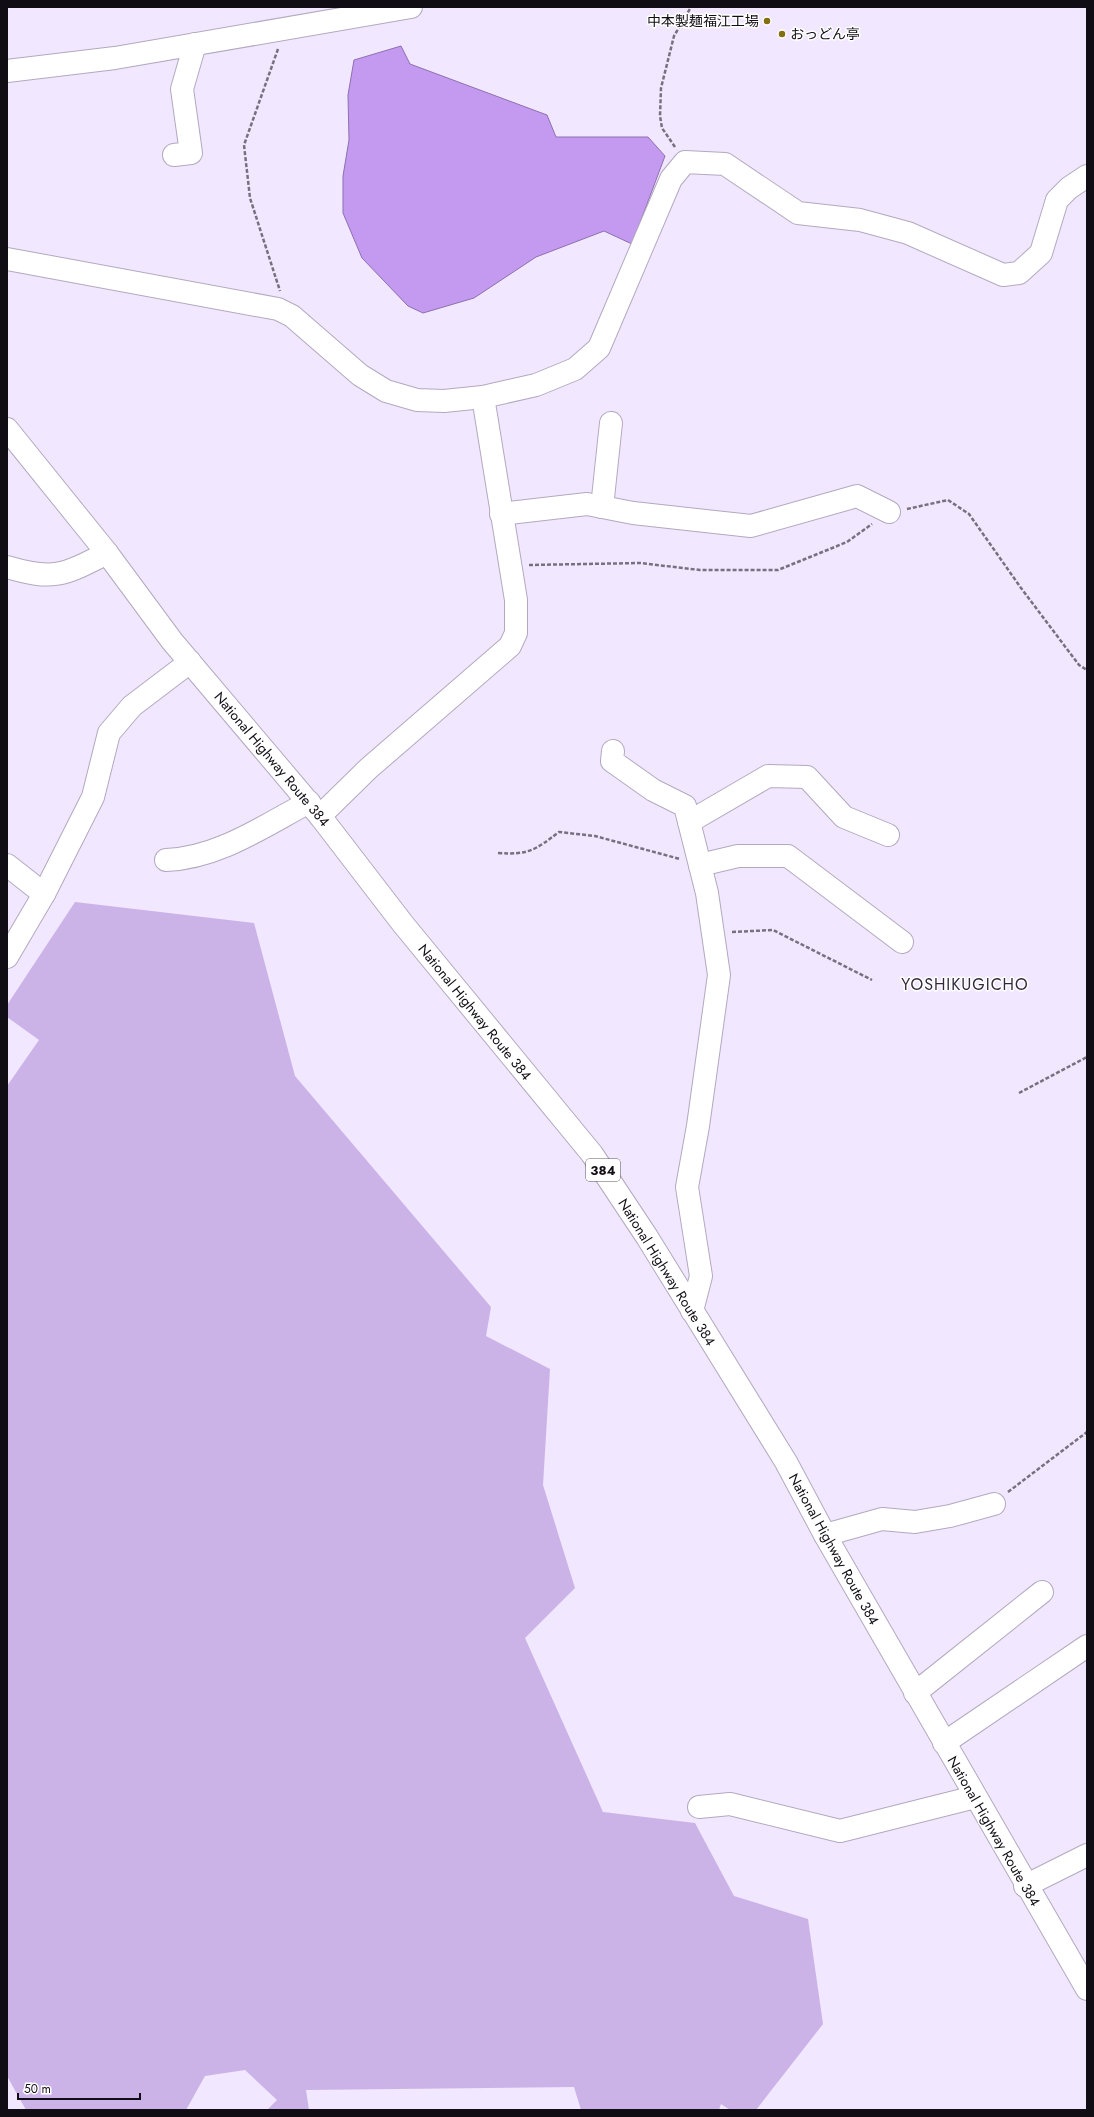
<svg xmlns="http://www.w3.org/2000/svg" width="1094" height="2117" viewBox="0 0 1094 2117" font-family="Jost,'Noto Sans JP',sans-serif">
<style>
.green{fill:#cbb3e8}
.water{fill:#c39af0;stroke:#8d70ae}
.lines{fill:none;stroke-linecap:round;stroke-linejoin:round}
.minor-casing{stroke:#b3a9bf;stroke-width:24}
.highway-casing{stroke:#b3a9bf;stroke-width:24}
.path{stroke:#77717f;stroke-width:2.5;stroke-dasharray:4 2;stroke-linecap:butt}
.minor{stroke:#fff;stroke-width:22}
.highway{stroke:#fff;stroke-width:22}
.poi-dot{fill:#846f0e;stroke:#fff;stroke-width:1.5}
.labels{text-anchor:middle;dominant-baseline:central;stroke-width:3;stroke-linejoin:round;paint-order:stroke}
.shield{fill:#fff;stroke:#58565a;stroke-width:1}
.shield-label{font-size:13px;font-weight:bold;fill:#100d14}
.poi-label{font-size:14px;fill:#100d14;stroke:#fff;text-anchor:end}
.street-label{font-size:14px;fill:#100d14;stroke:#fff}
.quarter-label{font-size:16px;letter-spacing:1px;fill:#31293b;stroke:#fff}
</style>
<rect width="100%" height="100%" fill="#f1e7ff"/>
<!-- green -->
<path class="green" d="M75 902 254 923 295 1076 491 1307 486 1336 550 1369 543 1485 575 1588 525 1638 603 1812 695 1823 734 1896 808 1919 823 2024 756 2110H730L721 2104 719 2110H581L574 2087 306 2090 309 2110H267L277 2100 245 2070 205 2076 186 2110H26L7 2076V1086L39 1040 7 1017V1005Z"/>
<!-- water -->
<path class="water" d="M401 46 410 64 547 115 556 137H648L665 156 632 244 604 231 536 257 474 298 423 313 408 306 362 258 343 213V176L349 140 348 95 354 60Z"/>
<g class="lines">
<defs>
<g id="minor">
<path d="M7 71 115 58 411 7"/>
<path d="M174 155 191 153 182 89 195 44"/>
<path d="M7 259 278 309 292 316 360 375 386 391 417 400 444 401 483 397 536 385 575 369 599 348 671 179 685 162 725 164 798 213 860 220 908 233 1003 275 1019 273 1041 253 1057 200 1069 188 1087 176"/>
<path d="M602 507 611 423"/>
<path d="M501 514 587 504 633 513 751 526 857 496 889 512"/>
<path d="M7 567C54 581 64 575 107 553"/>
<path d="M613 751 612 761 653 790 685 806 707 893 719 975 698 1126 687 1187 701 1276 692 1311"/>
<path d="M320 816 369 768 510 646 516 633V600L483 397"/>
<path d="M689 822 768 776 807 777 844 817 888 835"/>
<path d="M166 860C218 858 264 826 309 802"/>
<path d="M7 865 44 894"/>
<path d="M700 865 738 856H788L902 942"/>
<path d="M7 957 44 894 93 797 109 733 132 706 190 662"/>
<path d="M825 1535 882 1519 915 1522 950 1516 994 1504"/>
<path d="M915 1693 1042 1592"/>
<path d="M944 1743 1087 1646"/>
<path d="M699 1807 730 1804 840 1831 975 1797"/>
<path d="M1025 1886 1087 1855"/>
</g>
<path id="highway" d="M7 429 107 553 172 641 320 816 403 924 592 1154 647 1237 786 1462 825 1535 1087 1989"/>
</defs>
<!-- minor casing -->
<use href="#minor" class="minor-casing"/>
<!-- highway casing -->
<use href="#highway" class="highway-casing"/>
<!-- path -->
<g class="path">
<path d="M278 49 244 145 250 198 280 291"/>
<path d="M675 147 662 128 660 116 661 88 674 36 691 7"/>
<path d="M907 509 948 500 969 514 1021 588 1079 665 1087 670"/>
<path d="M529 565 640 563 700 570H778L847 542 872 524"/>
<path d="M498 853C529 855 535 850 559 832L595 836 680 859"/>
<path d="M732 932 773 930 872 980"/>
<path d="M1019 1093 1087 1057"/>
<path d="M1008 1492 1087 1432"/>
</g>
<!-- minor -->
<use href="#minor" class="minor"/>
<!-- highway -->
<use href="#highway" class="highway"/>
</g>
<!-- markers -->
<g class="poi-dot">
<circle cx="767" cy="21" r="4"/>
<circle cx="782" cy="34" r="4"/>
</g>
<g class="labels">
<!-- shield labels -->
<rect class="shield" x="586" y="1159" width="34" height="22" rx="3"/>
<g class="shield-label">
<text x="603" y="1170">384</text>
</g>
<!-- poi labels -->
<g class="poi-label">
<text x="759" y="21">中本製麺福江工場</text>
<text x="790" y="34" text-anchor="start">おっどん亭</text>
</g>
<!-- street labels -->
<g class="street-label">
<text transform="translate(272 759) rotate(50)">National Highway Route 384</text>
<text transform="translate(475 1012) rotate(51)">National Highway Route 384</text>
<text transform="translate(667 1272) rotate(58)">National Highway Route 384</text>
<text transform="translate(834 1549) rotate(61)">National Highway Route 384</text>
<text transform="translate(994 1831) rotate(60)">National Highway Route 384</text>
</g>
<!-- quarter labels -->
<g class="quarter-label">
<text x="965" y="984">YOSHIKUGICHO</text>
</g>
</g>
<!-- border -->
<rect width="1094" height="2117" fill="none" stroke="#100d14" stroke-width="16"/>
<!-- scale -->
<path d="M18 2093v6h122v-6" fill="none" stroke="#100d14" stroke-width="2"/>
<text x="24" y="2093" font-size="12" fill="#100d14" stroke="#ffffff" stroke-width="3" paint-order="stroke">50 m</text>
</svg>
